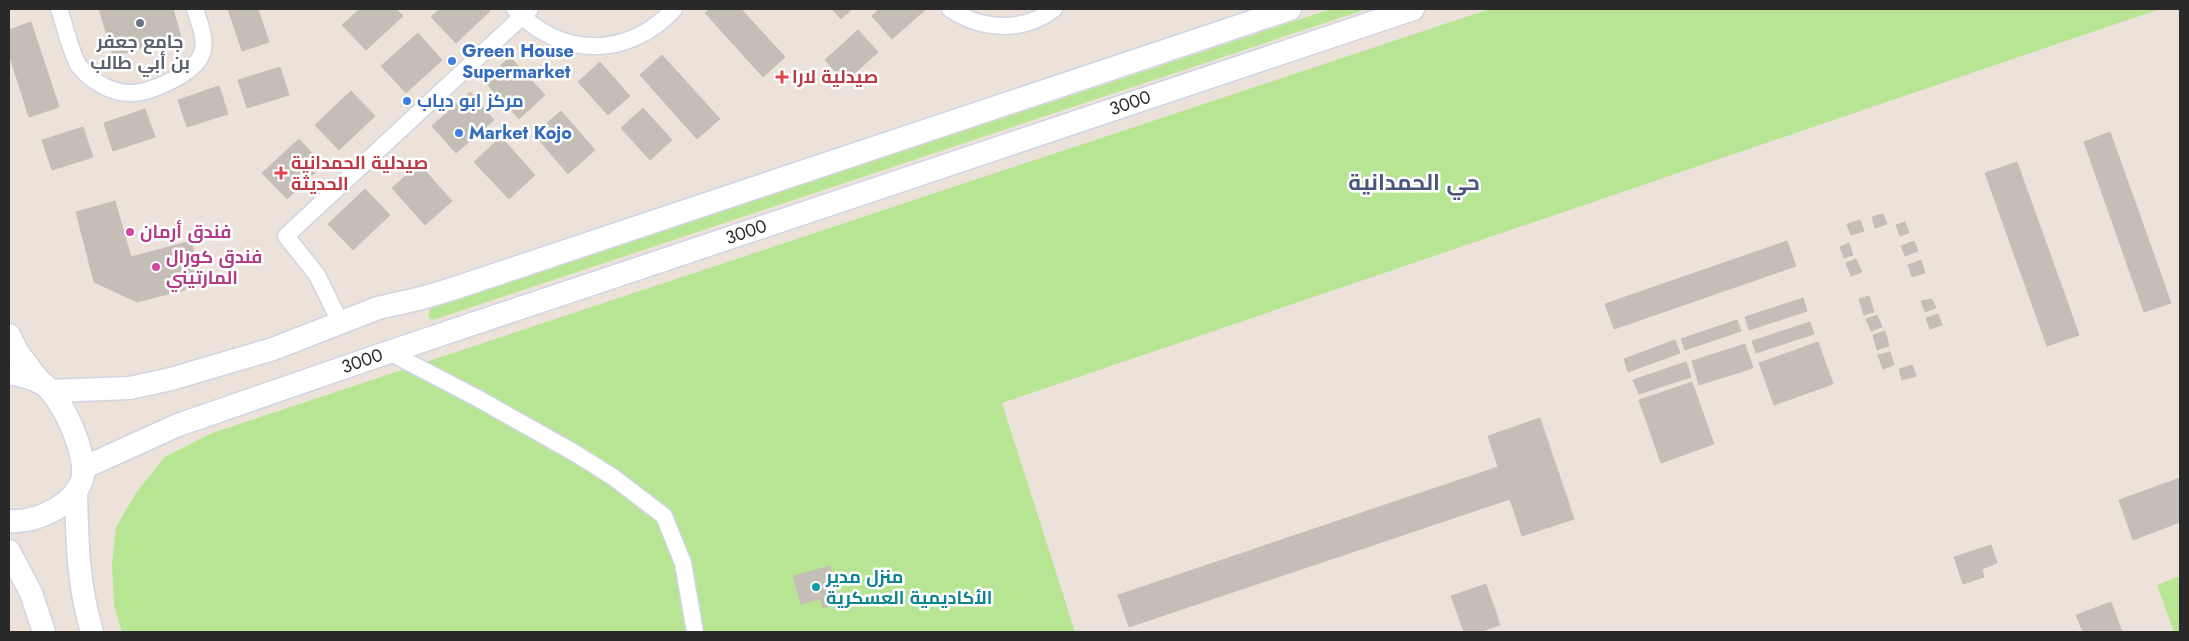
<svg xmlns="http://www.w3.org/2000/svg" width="2189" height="641" viewBox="0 0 2189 641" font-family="Jost,Cairo,sans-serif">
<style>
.green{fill:#b7e594}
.building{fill:#c4beb6;stroke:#c7beb4}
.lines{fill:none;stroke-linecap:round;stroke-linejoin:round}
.street-casing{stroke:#cfd5e3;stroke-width:19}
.secondary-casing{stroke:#cfd5e3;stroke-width:25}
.street{stroke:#fff;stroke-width:16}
.secondary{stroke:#fff;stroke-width:22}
.worship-dot{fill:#6b7280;stroke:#fff;stroke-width:2}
.shop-dot{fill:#3f7fe0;stroke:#fff;stroke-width:2}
.health-dot{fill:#e0444e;stroke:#fff;stroke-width:2}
.hotel-dot{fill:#d1479c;stroke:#fff;stroke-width:2}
.culture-dot{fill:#0f9aa8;stroke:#fff;stroke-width:2}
.labels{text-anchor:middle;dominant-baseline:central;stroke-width:5;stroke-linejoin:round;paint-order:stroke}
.worship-label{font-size:18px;font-weight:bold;fill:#5b616d;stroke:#fff}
.shop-label{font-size:18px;font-weight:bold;fill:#366cbe;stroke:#fff;text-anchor:start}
.health-label{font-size:18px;font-weight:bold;fill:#be3a42;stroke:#fff;text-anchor:start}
.street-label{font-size:18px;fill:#292929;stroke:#fff}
.hotel-label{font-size:18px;font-weight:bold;fill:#b23c85;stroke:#fff;text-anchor:start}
.culture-label{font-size:18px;font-weight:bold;fill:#0d838f;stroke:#fff;text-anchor:start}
.district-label{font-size:22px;font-weight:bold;fill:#48567b;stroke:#fff}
</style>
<rect width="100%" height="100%" fill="#ece2da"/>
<!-- green -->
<g class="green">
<path d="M1331 9H1367L433 320 428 317 430 309Z"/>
<path d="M1490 9H2160L1002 403 1075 632H122L114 606 112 563 116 527 136 493 165 457 212 433Z"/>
<path d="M2180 576V632H2174L2157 585Z"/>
</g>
<!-- building -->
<g class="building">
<path d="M99 9H173L181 37 113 56Z"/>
<path d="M228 9H258L269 42 242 51Z"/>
<path d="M360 9H396L403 16 366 50 342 25Z"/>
<path d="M440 9H489L490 11 456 43 431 17Z"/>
<path d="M710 9H741L785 57 763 77 705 13Z"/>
<path d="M832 9H852L841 19Z"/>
<path d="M879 9H926L892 39 872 16Z"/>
<path d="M31 22 59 107 29 117 9 54V30Z"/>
<path d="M858 30 878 52 845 82 825 60Z"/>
<path d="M418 33 442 60 406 93 381 66Z"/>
<path d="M662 55 720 119 697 139 640 75Z"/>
<path d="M510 57 545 95 519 119 484 81Z"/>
<path d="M600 62 630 96 608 115 578 82Z"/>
<path d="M280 67 289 95 247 108 238 80Z"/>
<path d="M219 86 228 114 187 127 178 100Z"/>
<path d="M351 91 375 116 339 150 315 125Z"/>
<path d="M470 92 494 120 456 153 432 126Z"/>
<path d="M643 108 672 140 650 160 621 128Z"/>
<path d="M145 109 155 137 113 151 104 123Z"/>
<path d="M561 111 595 150 568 174 534 134Z"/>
<path d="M83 127 93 157 52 170 42 140Z"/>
<path d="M2110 132 2171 303 2144 312 2084 142Z"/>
<path d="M501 137 535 175 509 199 474 162Z"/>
<path d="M299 139 323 165 287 199 262 173Z"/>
<path d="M2017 162 2079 335 2047 346 1985 173Z"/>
<path d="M419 164 452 201 425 225 392 188Z"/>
<path d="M365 189 390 215 353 250 328 224Z"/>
<path d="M115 201 131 257 191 241 203 285 137 302 94 282 76 212Z"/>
<path d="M1883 214 1887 224 1875 228 1872 217Z"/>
<path d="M1860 220 1864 231 1851 235 1847 224Z"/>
<path d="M1905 222 1909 233 1900 236 1896 225Z"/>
<path d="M1787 241 1796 266 1614 329 1605 304Z"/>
<path d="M1914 241 1918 251 1905 256 1901 246Z"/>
<path d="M1849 243 1853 255 1844 258 1840 247Z"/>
<path d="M1856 259 1862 272 1851 276 1846 263Z"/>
<path d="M1921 260 1925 273 1912 277 1908 265Z"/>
<path d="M1869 296 1874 312 1864 315 1859 299Z"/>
<path d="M1803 298 1807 311 1749 330 1745 317Z"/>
<path d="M1932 299 1936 308 1925 312 1921 301Z"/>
<path d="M1938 314 1942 325 1930 329 1926 318Z"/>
<path d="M1877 315 1882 327 1871 331 1866 319Z"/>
<path d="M1737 320 1741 331 1685 350 1681 339Z"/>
<path d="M1810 322 1814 334 1756 353 1752 341Z"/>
<path d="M1885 331 1889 346 1877 350 1873 335Z"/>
<path d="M1675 340 1680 353 1628 372 1624 359Z"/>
<path d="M1818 342 1833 384 1774 405 1759 363Z"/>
<path d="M1745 344 1753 368 1699 385 1692 361Z"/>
<path d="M1890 352 1894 365 1883 369 1878 355Z"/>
<path d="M1686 362 1691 377 1639 394 1633 380Z"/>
<path d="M1912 365 1916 376 1902 380 1899 369Z"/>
<path d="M1692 382 1714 444 1661 463 1639 400Z"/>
<path d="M1540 418 1574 519 1522 536 1510 499 1129 627 1118 595 1498 467 1488 436Z"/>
<path d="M2180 478V522L2133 540 2119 500Z"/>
<path d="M1991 545 1997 563 1982 569 1984 577 1963 584 1954 557Z"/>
<path d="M830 566 841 603 823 608 820 599 801 604 793 576Z"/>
<path d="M1486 584 1500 625 1479 632H1464L1451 596Z"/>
<path d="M2111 602 2122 632H2083L2076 615Z"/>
</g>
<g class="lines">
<defs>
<g id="street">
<path d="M59 9C64 22 72 57 79 66 91 81 112 94 132 93 150 93 196 73 202 53 207 40 199 22 195 9"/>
<path d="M515 9C560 58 628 59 674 9"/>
<path d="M950 9C981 30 1023 33 1054 9"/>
<path d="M341 324 317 275 286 236 530 9"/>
<path d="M389 352 479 399 573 452 613 477 664 516 683 563 695 632"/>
</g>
<g id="secondary">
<path d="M9 335 18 353 41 383"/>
<path d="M9 373C19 375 33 378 42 383 62 396 89 457 82 480 73 506 35 523 9 521"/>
<path d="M52 391 130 388 171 379 273 349 378 308 422 298 455 288 1290 9"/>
<path d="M83 468 178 425 389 352 1413 9"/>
<path d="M76 491C77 539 78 586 92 632"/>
<path d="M9 551 31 593 44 632"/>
</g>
</defs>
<!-- street casing -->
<use href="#street" class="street-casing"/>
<!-- secondary casing -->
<use href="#secondary" class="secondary-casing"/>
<!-- street -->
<use href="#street" class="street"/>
<!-- secondary -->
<use href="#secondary" class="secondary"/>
</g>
<!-- markers -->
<circle class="worship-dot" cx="140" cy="23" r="5"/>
<g class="shop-dot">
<circle cx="452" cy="61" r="5"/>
<circle cx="407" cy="101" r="5"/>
<circle cx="459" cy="133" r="5"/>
</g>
<g class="health-dot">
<path d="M779.5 69.5h5v5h5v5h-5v5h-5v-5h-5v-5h5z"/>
<path d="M278.5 165.5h5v5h5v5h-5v5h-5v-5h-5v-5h5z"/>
</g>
<g class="hotel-dot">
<circle cx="130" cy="232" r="5"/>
<circle cx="156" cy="267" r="5"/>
</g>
<circle class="culture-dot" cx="816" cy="587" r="5"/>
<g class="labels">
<!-- worship labels -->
<g class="worship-label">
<text x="140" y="42">جامع جعفر<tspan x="140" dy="21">بن أبي طالب</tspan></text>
</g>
<!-- shop labels -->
<g class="shop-label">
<text x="462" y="51">Green House<tspan x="462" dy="21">Supermarket</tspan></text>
<text x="417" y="101">مركز ابو دياب</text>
<text x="469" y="133">Market Kojo</text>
</g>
<!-- health labels -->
<g class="health-label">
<text x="792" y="77">صيدلية لارا</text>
<text x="291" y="163">صيدلية الحمدانية<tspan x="291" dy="21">الحديثة</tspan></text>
</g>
<!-- street labels -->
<g class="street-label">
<text transform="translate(1130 103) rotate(-19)">3000</text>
<text transform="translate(746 232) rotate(-19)">3000</text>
<text transform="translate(362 361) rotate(-19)">3000</text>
</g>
<!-- hotel labels -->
<g class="hotel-label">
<text x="140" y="232">فندق أرمان</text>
<text x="166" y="257">فندق كورال<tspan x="166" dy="21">المارتيني</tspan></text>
</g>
<!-- culture labels -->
<g class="culture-label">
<text x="826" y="577">منزل مدير<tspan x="826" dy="21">الأكاديمية العسكرية</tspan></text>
</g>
<!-- district labels -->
<g class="district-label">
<text x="1414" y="182">حي الحمدانية</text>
</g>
</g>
<!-- border -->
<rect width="2189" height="641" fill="none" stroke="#292929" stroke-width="20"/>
</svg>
